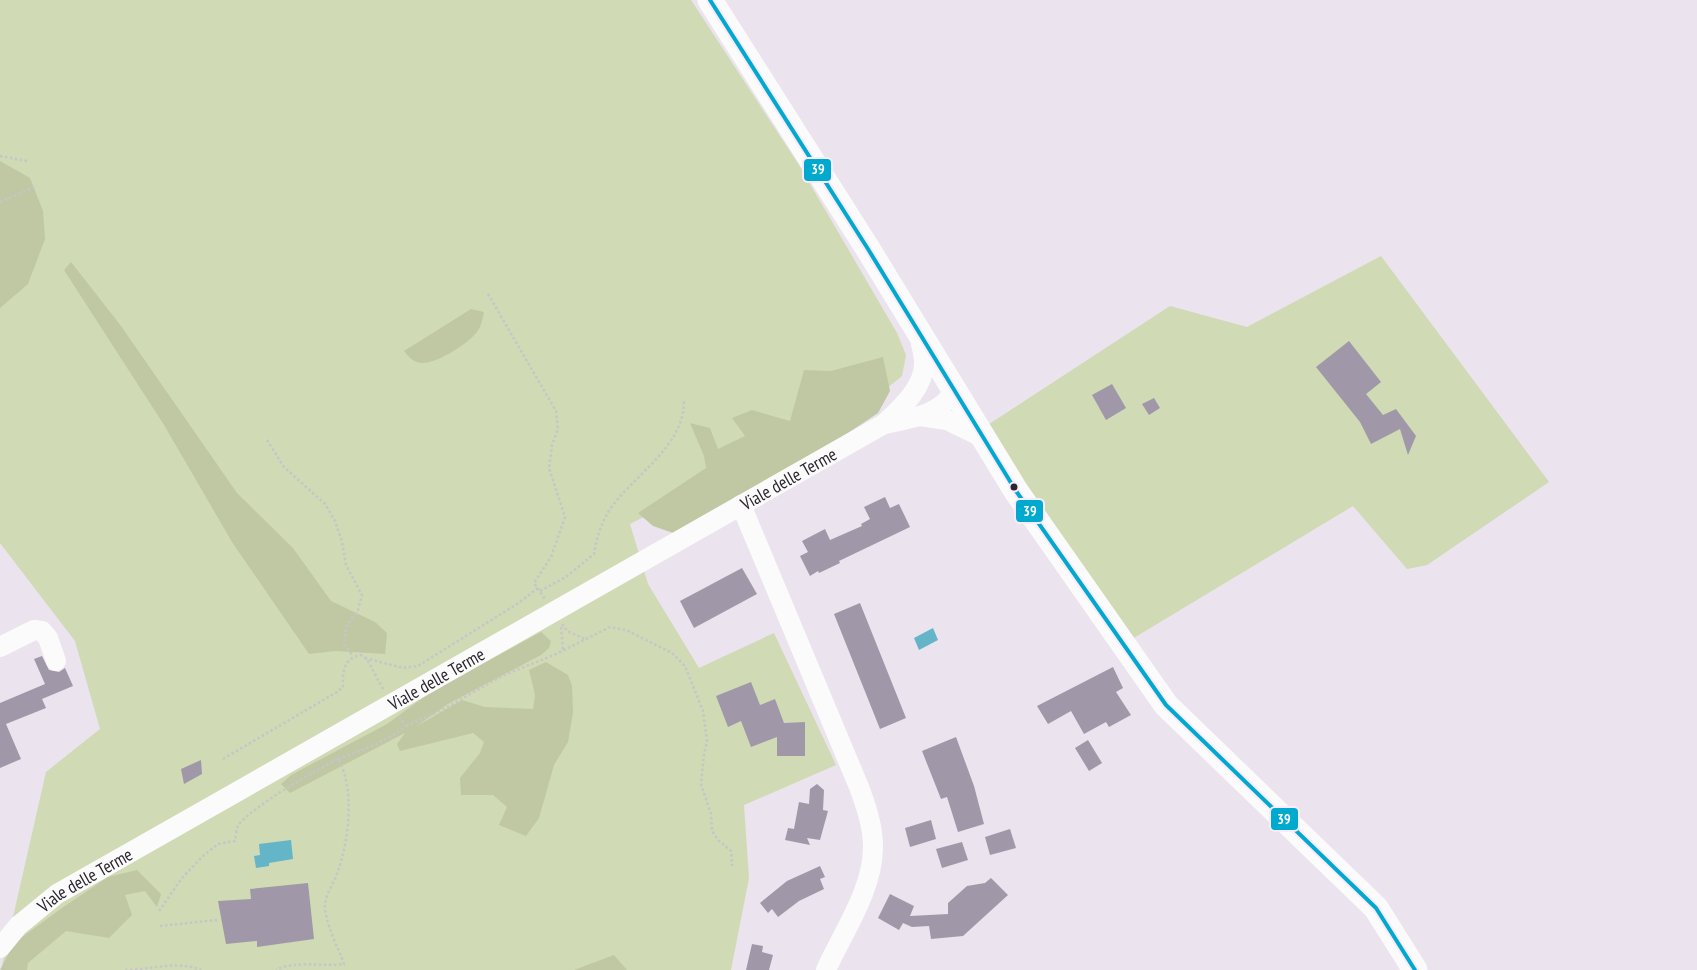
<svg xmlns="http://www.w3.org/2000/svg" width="1697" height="970" viewBox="0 0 1697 970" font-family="'PT Sans Narrow',sans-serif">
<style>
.green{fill:#d0dab5}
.forest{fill:#bfc8a3}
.water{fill:#65b5c8}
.building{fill:#a098a8}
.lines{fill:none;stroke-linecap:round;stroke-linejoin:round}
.path{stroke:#c7c5c8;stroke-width:2.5;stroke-dasharray:2.5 2.5;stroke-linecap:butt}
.minor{stroke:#fcfbfc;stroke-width:20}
.major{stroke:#fcfbfc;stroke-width:25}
.bus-1-casing{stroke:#faecfe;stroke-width:8}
.bus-1{stroke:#00a9ce;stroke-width:4}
.bus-dot{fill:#2a252c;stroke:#faecfe;stroke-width:2}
.labels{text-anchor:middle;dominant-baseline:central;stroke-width:5;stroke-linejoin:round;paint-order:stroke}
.street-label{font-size:18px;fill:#2a252c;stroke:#faecfe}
.line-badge{stroke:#faecfe;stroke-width:2}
.badge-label{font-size:14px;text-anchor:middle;font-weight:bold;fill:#fff}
</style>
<rect width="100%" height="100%" fill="#ebe3ed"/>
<!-- green -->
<g class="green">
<path d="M0 0H691L799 165 897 333 906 355 902 376 871 401 630 524 648 584 699 668 774 633 836 765 744 805 749 878 731 970H1L46 772 100 729 75 641 0 543Z"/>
<path d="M1381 256 1549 482 1427 565 1407 569 1353 506 1117 648 983 428 1170 306 1247 327Z"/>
</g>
<!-- forest -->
<g class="forest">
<path d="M0 161 30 178 43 211 45 239 28 284 0 308Z"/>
<path d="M71 262 121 326 237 493 293 548 331 601 375 622 387 633 385 654 335 651 309 654 232 542 164 425 64 270Z"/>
<path d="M471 309 484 312C483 316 482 322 480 327 475 340 437 364 422 363 414 363 409 357 404 351Z"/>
<path d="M883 357 890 391 878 413 848 433 676 534 653 526 638 513 706 468 704 456 690 423 710 428 718 449 745 436 732 418 752 410 790 421 804 370 831 371Z"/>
<path d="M541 632 551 641 549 648 541 655 448 704 415 727 462 700 485 707 533 709 535 695 529 670 546 662 568 675 572 686 573 712 568 742 554 765 539 818 526 836 499 825 507 807 493 795H461L460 778 480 753 484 742 473 733 400 751 397 744 405 733 290 793 281 784 291 775 387 724 428 694Z"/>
<path d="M137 870 161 894 157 907 145 891 125 895 132 915 109 938 66 931 28 963 27 970H0L14 943 62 908 108 877Z"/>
<path d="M614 955 627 970H574Z"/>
</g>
<!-- water -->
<g class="water">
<path d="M933 628 938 640 919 650 914 638Z"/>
<path d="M291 840 293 859 269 863V866L256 868 254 856 260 855 259 844Z"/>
</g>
<!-- building -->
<g class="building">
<path d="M1349 341 1381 382 1366 394 1383 415 1396 409 1416 436 1408 455 1400 429 1371 444 1360 422 1316 367Z"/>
<path d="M1112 384 1126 408 1106 420 1092 395Z"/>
<path d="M1154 398 1160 408 1149 415 1142 404Z"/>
<path d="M885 497 890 508 899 504 910 527 839 561 840 563 819 573 818 571 810 576 800 556 808 552 802 541 825 529 830 540 862 526 861 524 870 519 864 507Z"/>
<path d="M742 568 757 594 694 628 680 601Z"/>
<path d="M860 603 906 718 880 729 834 614Z"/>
<path d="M42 656 49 670 59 672 65 668 73 686 42 699 46 708 6 724 21 759 0 768V703L45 684 34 659Z"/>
<path d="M1113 667 1123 688 1116 692 1131 715 1109 727 1106 722 1084 734 1071 711 1048 724 1037 706Z"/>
<path d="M751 682 760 705 775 699 784 723 805 722V756H777V737L751 747 741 721 728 727 716 696Z"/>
<path d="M956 737 974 786 984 824 958 832 947 797 941 799 922 751Z"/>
<path d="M1088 740 1102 763 1089 771 1075 748Z"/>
<path d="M201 760 202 774 184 784 181 769Z"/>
<path d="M817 784 824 790 823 810 828 811 820 840 807 838 810 845 785 840 788 828 794 829 799 802 809 804 810 789Z"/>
<path d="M931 820 936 839 910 847 905 828Z"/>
<path d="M1010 829 1016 848 990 855 985 837Z"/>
<path d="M962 842 968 860 942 868 936 849Z"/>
<path d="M820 866 825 877 820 879 824 889 799 901 778 917 772 909 768 913 760 903 787 881Z"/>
<path d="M991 878 1008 895 963 936 931 939 929 926 912 927 903 923 899 930 878 918 890 894 914 906 910 916 948 914V903L967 886 985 883Z"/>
<path d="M308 883 314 939 257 947V941L226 944 218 901 251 899 250 889Z"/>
<path d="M752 944 763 946 762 952 773 955 769 970H746Z"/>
</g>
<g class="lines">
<!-- path -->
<g class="path">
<path d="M0 156 27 161"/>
<path d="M0 202 37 186"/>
<path d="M488 294 556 411 558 429 552 445 549 468 565 517 551 557 534 583 545 599"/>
<path d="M267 440 284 467 325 504 335 521 342 542 346 565 362 595 358 610 346 627 344 644 353 656"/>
<path d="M540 591 566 577 594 554C597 536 602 520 613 505 639 471 685 445 684 399"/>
<path d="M562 624 567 631 585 639"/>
<path d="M561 627 563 650"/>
<path d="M365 658 403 668 418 666 517 604 538 588"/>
<path d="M406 726 438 712 504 675 554 655 610 627 626 630 672 653 685 666 703 711 707 741 704 754 701 784 711 814 712 831 718 840 731 851 732 866"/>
<path d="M223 759 337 692 343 687C342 672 344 658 361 655L367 659 383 689"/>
<path d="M338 759C362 750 386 742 406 726L400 718"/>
<path d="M159 911 182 878 203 856 218 844 235 841C236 837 236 830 238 826 248 809 319 768 338 759 355 787 349 840 338 871 335 881 327 892 325 903 323 918 339 950 344 964 322 967 295 960 276 970"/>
<path d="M160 926 217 920"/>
<path d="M125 970C151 970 176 960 201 970"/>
</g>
<!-- minor -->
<g class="minor">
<path d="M920 416 947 420 984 438"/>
<path d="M884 424C908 419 943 415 954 390"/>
<path d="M741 505 859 787C866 806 873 826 873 847 873 890 843 932 826 970"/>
<path d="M0 647 34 630 42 631 48 638 56 661"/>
<path id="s1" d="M0 948 18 926 57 894 884 424C900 409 925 387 924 362 924 354 921 346 920 338"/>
</g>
<!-- major -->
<path class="major" d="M710 0 868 249 1016 491 1166 705 1376 908 1415 970"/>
<defs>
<path id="bus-1" d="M710 0 868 249 1016 491 1166 705 1376 908 1415 970"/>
</defs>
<!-- bus-1 casing -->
<use href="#bus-1" class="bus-1-casing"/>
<!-- bus-1 -->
<use href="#bus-1" class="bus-1"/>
</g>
<!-- markers -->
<circle class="bus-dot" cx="1014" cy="487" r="4.5"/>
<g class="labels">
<!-- street labels -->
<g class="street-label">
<text stroke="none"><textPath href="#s1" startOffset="920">Viale delle Terme</textPath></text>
<text stroke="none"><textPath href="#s1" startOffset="515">Viale delle Terme</textPath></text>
<text stroke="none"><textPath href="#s1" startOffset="110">Viale delle Terme</textPath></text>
</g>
</g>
<g class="line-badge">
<rect x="803" y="158" width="29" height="24" rx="5" fill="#00a9ce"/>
<rect x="1015" y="499" width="29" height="24" rx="5" fill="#00a9ce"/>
<rect x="1270" y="807" width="29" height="24" rx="5" fill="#00a9ce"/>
</g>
<g class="badge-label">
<text x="818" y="174">39</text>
<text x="1030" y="516">39</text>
<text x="1284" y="824">39</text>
</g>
</svg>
